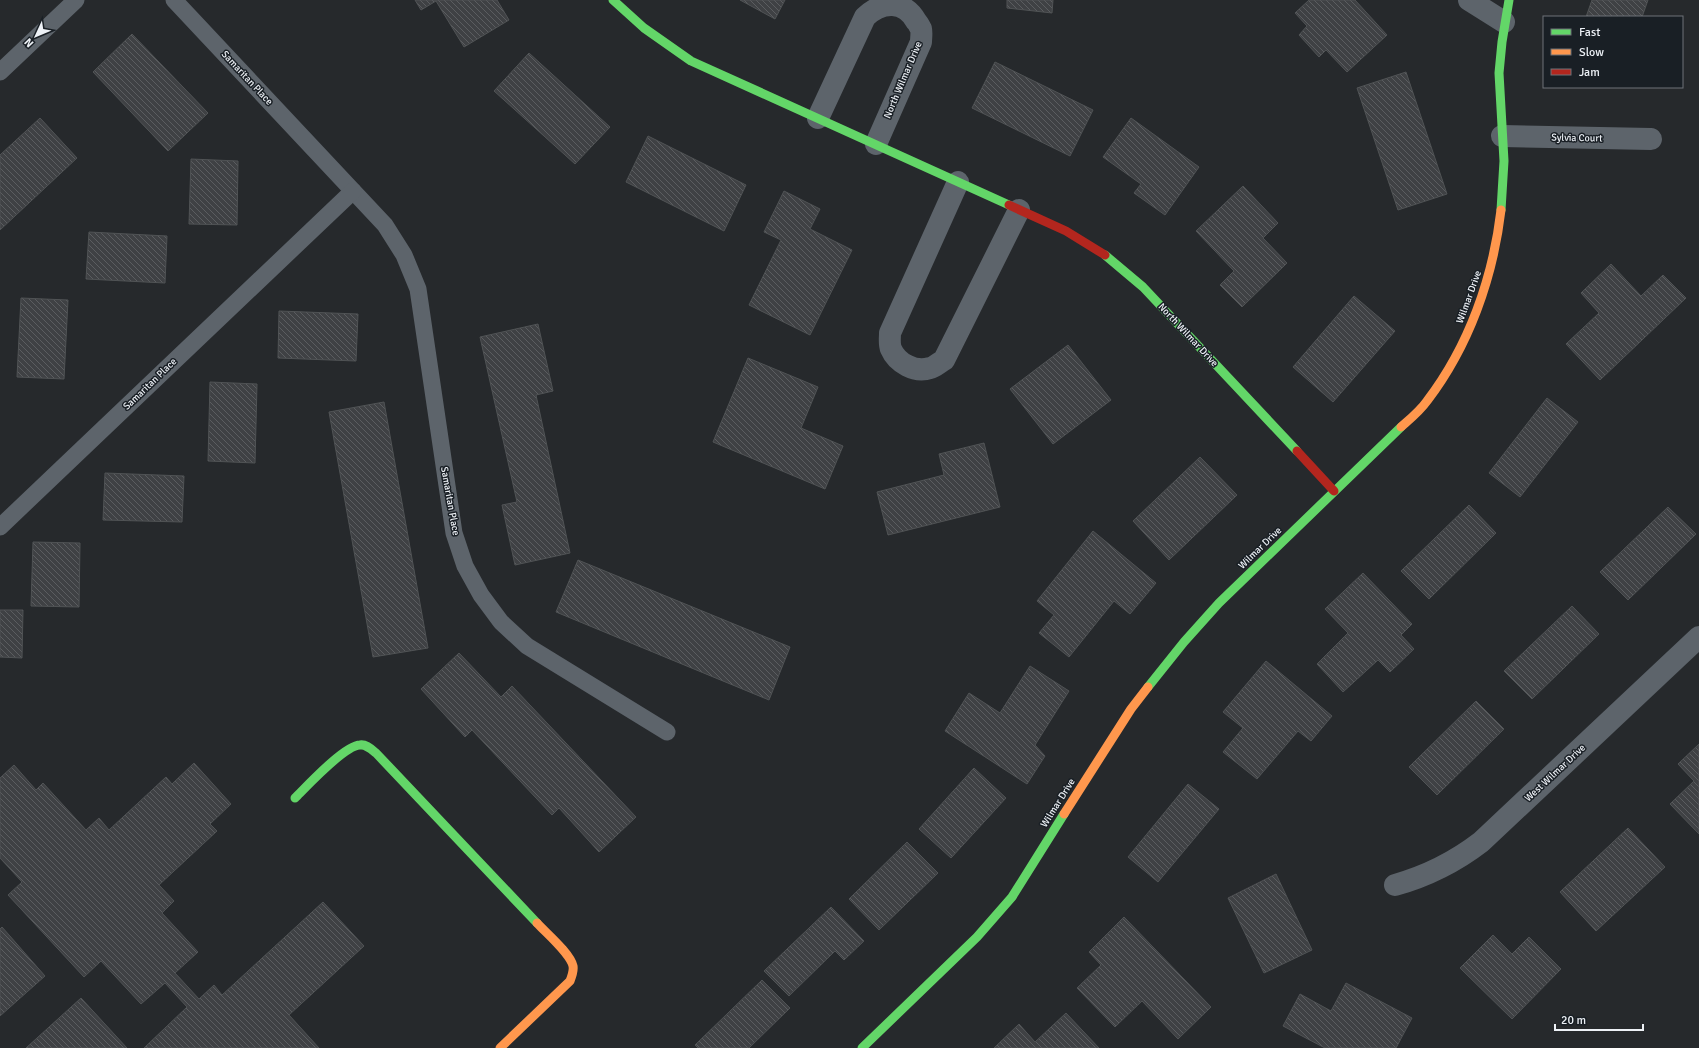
<svg xmlns="http://www.w3.org/2000/svg" width="1699" height="1048" viewBox="0 0 1699 1048" font-family="Signika,sans-serif">
<style>
.building{fill:url(#building-back-hatch);stroke:#505355}
.lines{fill:none;stroke-linecap:round;stroke-linejoin:round}
.lane{stroke:#5d646b;stroke-width:17}
.street{stroke:#5d646b;stroke-width:22}
.fast{stroke:#63d668;stroke-width:9}
.slow{stroke:#ff974d;stroke-width:9}
.jam{stroke:#b3261e;stroke-width:9}
.labels{text-anchor:middle;dominant-baseline:central;stroke-width:3;stroke-linejoin:round;paint-order:stroke}
.street-label{font-size:10px;fill:#edf1f6;stroke:#191f25}
</style>
<defs>
<pattern id="building-back-hatch" width="6" height="6" patternUnits="userSpaceOnUse"><rect width="6" height="6" fill="#3f4144"/><path d="M-1 5l2 2M0 0l6 6M5-1l2 2" fill="none" stroke="#5b5d60"/></pattern>
</defs>
<rect width="100%" height="100%" fill="#26292c"/>
<!-- building -->
<g class="building">
<path d="M415 0H497L509 20 464 47 436 1 421 10Z"/>
<path d="M740 0H785L775 19Z"/>
<path d="M1007 0H1053L1052 13 1007 8Z"/>
<path d="M1309 0H1355L1387 35 1347 72 1326 50 1319 57 1299 35 1307 26 1295 13Z"/>
<path d="M1592 0H1648L1642 17H1586Z"/>
<path d="M132 34 208 113 168 151 93 72Z"/>
<path d="M529 53 610 127 575 164 494 91Z"/>
<path d="M995 62 1093 110 1070 156 972 108Z"/>
<path d="M1406 72 1447 194 1398 210 1357 88Z"/>
<path d="M40 118 77 158 0 230V155Z"/>
<path d="M1131 118 1199 167 1165 215 1134 193 1141 184 1103 157Z"/>
<path d="M648 136 746 185 724 231 626 182Z"/>
<path d="M191 159 238 161 237 225 189 224Z"/>
<path d="M1243 186 1278 223 1263 238 1287 263 1242 307 1220 285 1234 271 1196 231Z"/>
<path d="M784 191 820 209 810 229 852 250 810 335 749 305 781 240 764 232Z"/>
<path d="M89 232 167 236 165 283 86 279Z"/>
<path d="M1611 264 1641 296 1663 275 1686 298 1600 380 1566 344 1599 313 1581 293Z"/>
<path d="M1354 296 1395 331 1333 402 1293 367Z"/>
<path d="M21 298 68 300 64 379 17 377Z"/>
<path d="M279 311 358 314 356 361 278 358Z"/>
<path d="M538 324 553 391 536 395 570 553 515 565 502 505 517 502 480 337Z"/>
<path d="M1068 345 1111 400 1053 444 1010 389Z"/>
<path d="M748 358 818 387 801 428 843 446 825 489 713 442Z"/>
<path d="M210 382 257 384 255 463 208 461Z"/>
<path d="M1547 398 1578 422 1520 497 1489 473Z"/>
<path d="M384 402 428 648 373 657 329 412Z"/>
<path d="M984 443 1000 507 888 535 877 492 944 475 939 454Z"/>
<path d="M1200 457 1237 495 1169 560 1133 521Z"/>
<path d="M105 473 184 476 182 522 103 520Z"/>
<path d="M1469 505 1496 533 1429 599 1401 571Z"/>
<path d="M1668 507 1696 534 1628 600 1600 572Z"/>
<path d="M1093 531 1156 583 1130 614 1114 601 1069 657 1039 633 1054 615 1037 601Z"/>
<path d="M33 542 80 543 79 607 31 606Z"/>
<path d="M578 560 790 647 769 700 556 612Z"/>
<path d="M1363 573 1412 624 1401 635 1414 649 1390 672 1378 660 1343 692 1317 664 1348 633 1325 609Z"/>
<path d="M1572 606 1599 634 1532 699 1504 671Z"/>
<path d="M0 610H23L22 658 0 657Z"/>
<path d="M459 653 501 697 512 686 636 817 599 852 559 808 552 815 472 730 465 737 421 689Z"/>
<path d="M1266 661 1332 716 1311 741 1298 731 1257 779 1223 752 1243 728 1223 712Z"/>
<path d="M1030 666 1069 691 1035 745 1045 756 1027 784 945 731 969 693 1000 713Z"/>
<path d="M1476 701 1504 729 1437 795 1409 767Z"/>
<path d="M1699 744V834L1670 804 1694 781 1678 764Z"/>
<path d="M194 763 231 804 210 824 217 831 159 885 174 901 162 913 198 952 175 973 199 999 214 985 222 995 323 902 364 946 289 1015 319 1048H144L187 1007 165 983 141 1004 101 961 84 977 8 895 22 882 0 858V778L14 765 36 790 43 783 86 830 99 818 109 830 166 777 172 784Z"/>
<path d="M974 768 1006 798 951 858 919 829Z"/>
<path d="M1188 784 1219 809 1158 882 1128 857Z"/>
<path d="M1628 828 1665 867 1596 931 1560 892Z"/>
<path d="M907 842 938 873 879 930 849 899Z"/>
<path d="M1276 874 1312 950 1264 973 1228 898Z"/>
<path d="M831 907 864 941 844 960 835 951 789 996 764 971Z"/>
<path d="M1124 917 1211 1007 1178 1039 1142 1001 1115 1027 1077 988 1101 965 1089 952Z"/>
<path d="M2 927 45 976 0 1016V929Z"/>
<path d="M1493 935 1512 954 1529 937 1561 969 1512 1019 1460 968Z"/>
<path d="M762 980 790 1008 749 1048H698L695 1045Z"/>
<path d="M1346 983 1412 1018 1396 1048H1325L1283 1026 1300 994 1331 1011Z"/>
<path d="M81 998 127 1048H26Z"/>
<path d="M1066 1013 1099 1048H994L1019 1024 1035 1042Z"/>
</g>
<g class="lines">
<!-- lane -->
<g class="lane">
<path d="M174 0 385 225 404 255 418 289 454 533 465 566 481 595 501 622 527 646 667 732"/>
<path d="M0 72 76 0"/>
<path d="M0 527 353 191"/>
</g>
<!-- street -->
<g class="street">
<path d="M1469 0 1504 22"/>
<path d="M818 118 865 17C882 1 904 0 916 21 918 23 920 27 921 29 922 33 921 38 921 42L876 144"/>
<path d="M1502 136 1651 139"/>
<path d="M958 182 890 333C890 338 889 344 891 349 897 363 915 373 930 368 935 367 940 362 944 360L1019 210"/>
<path d="M1395 885C1427 876 1455 862 1481 842L1699 637"/>
</g>
<!-- fast -->
<g class="fast">
<path d="M613 0 644 28 691 61 1009 205"/>
<path d="M1501 210 1504 161 1499 73 1502 42 1509 0"/>
<path d="M1105 255 1143 287 1297 451"/>
<path d="M1148 687 1184 642 1219 603 1401 427"/>
<path d="M295 798C307 786 345 745 360 745 366 744 371 749 376 753L537 923"/>
<path d="M862 1048 977 937 1012 897 1064 814"/>
</g>
<!-- slow -->
<g class="slow">
<path d="M1401 427C1410 419 1420 411 1427 401 1469 346 1493 278 1501 210"/>
<path d="M1064 814 1131 709 1148 687"/>
<path d="M500 1048 570 981C572 976 574 971 573 966 570 953 546 933 537 923"/>
</g>
<!-- jam -->
<g class="jam">
<path d="M1009 205 1066 231 1105 255"/>
<path d="M1297 451 1334 491"/>
</g>
</g>
<g class="labels">
<!-- street labels -->
<g class="street-label">
<text transform="translate(247 78) rotate(47)">Samaritan Place</text>
<text transform="translate(903 80) rotate(-67)">North Wilmar Drive</text>
<text transform="translate(1577 138) rotate(1)">Sylvia Court</text>
<text transform="translate(1469 297) rotate(-70)">Wilmar Drive</text>
<text transform="translate(1188 335) rotate(47)">North Wilmar Drive</text>
<text transform="translate(150 384) rotate(-44)">Samaritan Place</text>
<text transform="translate(450 501) rotate(80)">Samaritan Place</text>
<text transform="translate(1260 548) rotate(-44)">Wilmar Drive</text>
<text transform="translate(1555 773) rotate(-43)">West Wilmar Drive</text>
<text transform="translate(1058 803) rotate(-58)">Wilmar Drive</text>
</g>
</g>
<!-- legend -->
<rect x="1543" y="16" width="140" height="72" fill="#191f25" stroke="#6e7379"/>
<rect x="1551" y="29" width="20" height="6" fill="#63d668" stroke="#6e7379"/>
<text x="1579" y="36" font-size="12" fill="#edf1f6">Fast</text>
<rect x="1551" y="49" width="20" height="6" fill="#ff974d" stroke="#6e7379"/>
<text x="1579" y="56" font-size="12" fill="#edf1f6">Slow</text>
<rect x="1551" y="69" width="20" height="6" fill="#b3261e" stroke="#6e7379"/>
<text x="1579" y="76" font-size="12" fill="#edf1f6">Jam</text>
<!-- north arrow -->
<g transform="translate(36 36) rotate(226)" stroke="#191f25" stroke-width="3" paint-order="stroke">
<path d="M0-3L7 15L0 10L-7 15Z" fill="#edf1f6"/>
<text y="-6" font-size="11" font-weight="bold" text-anchor="middle" fill="#edf1f6">N</text>
</g>
<!-- scale -->
<path d="M1555 1024v6h88v-6" fill="none" stroke="#edf1f6" stroke-width="2"/>
<text x="1561" y="1024" font-size="12" fill="#edf1f6" stroke="#191f25" stroke-width="3" paint-order="stroke">20 m</text>
</svg>
